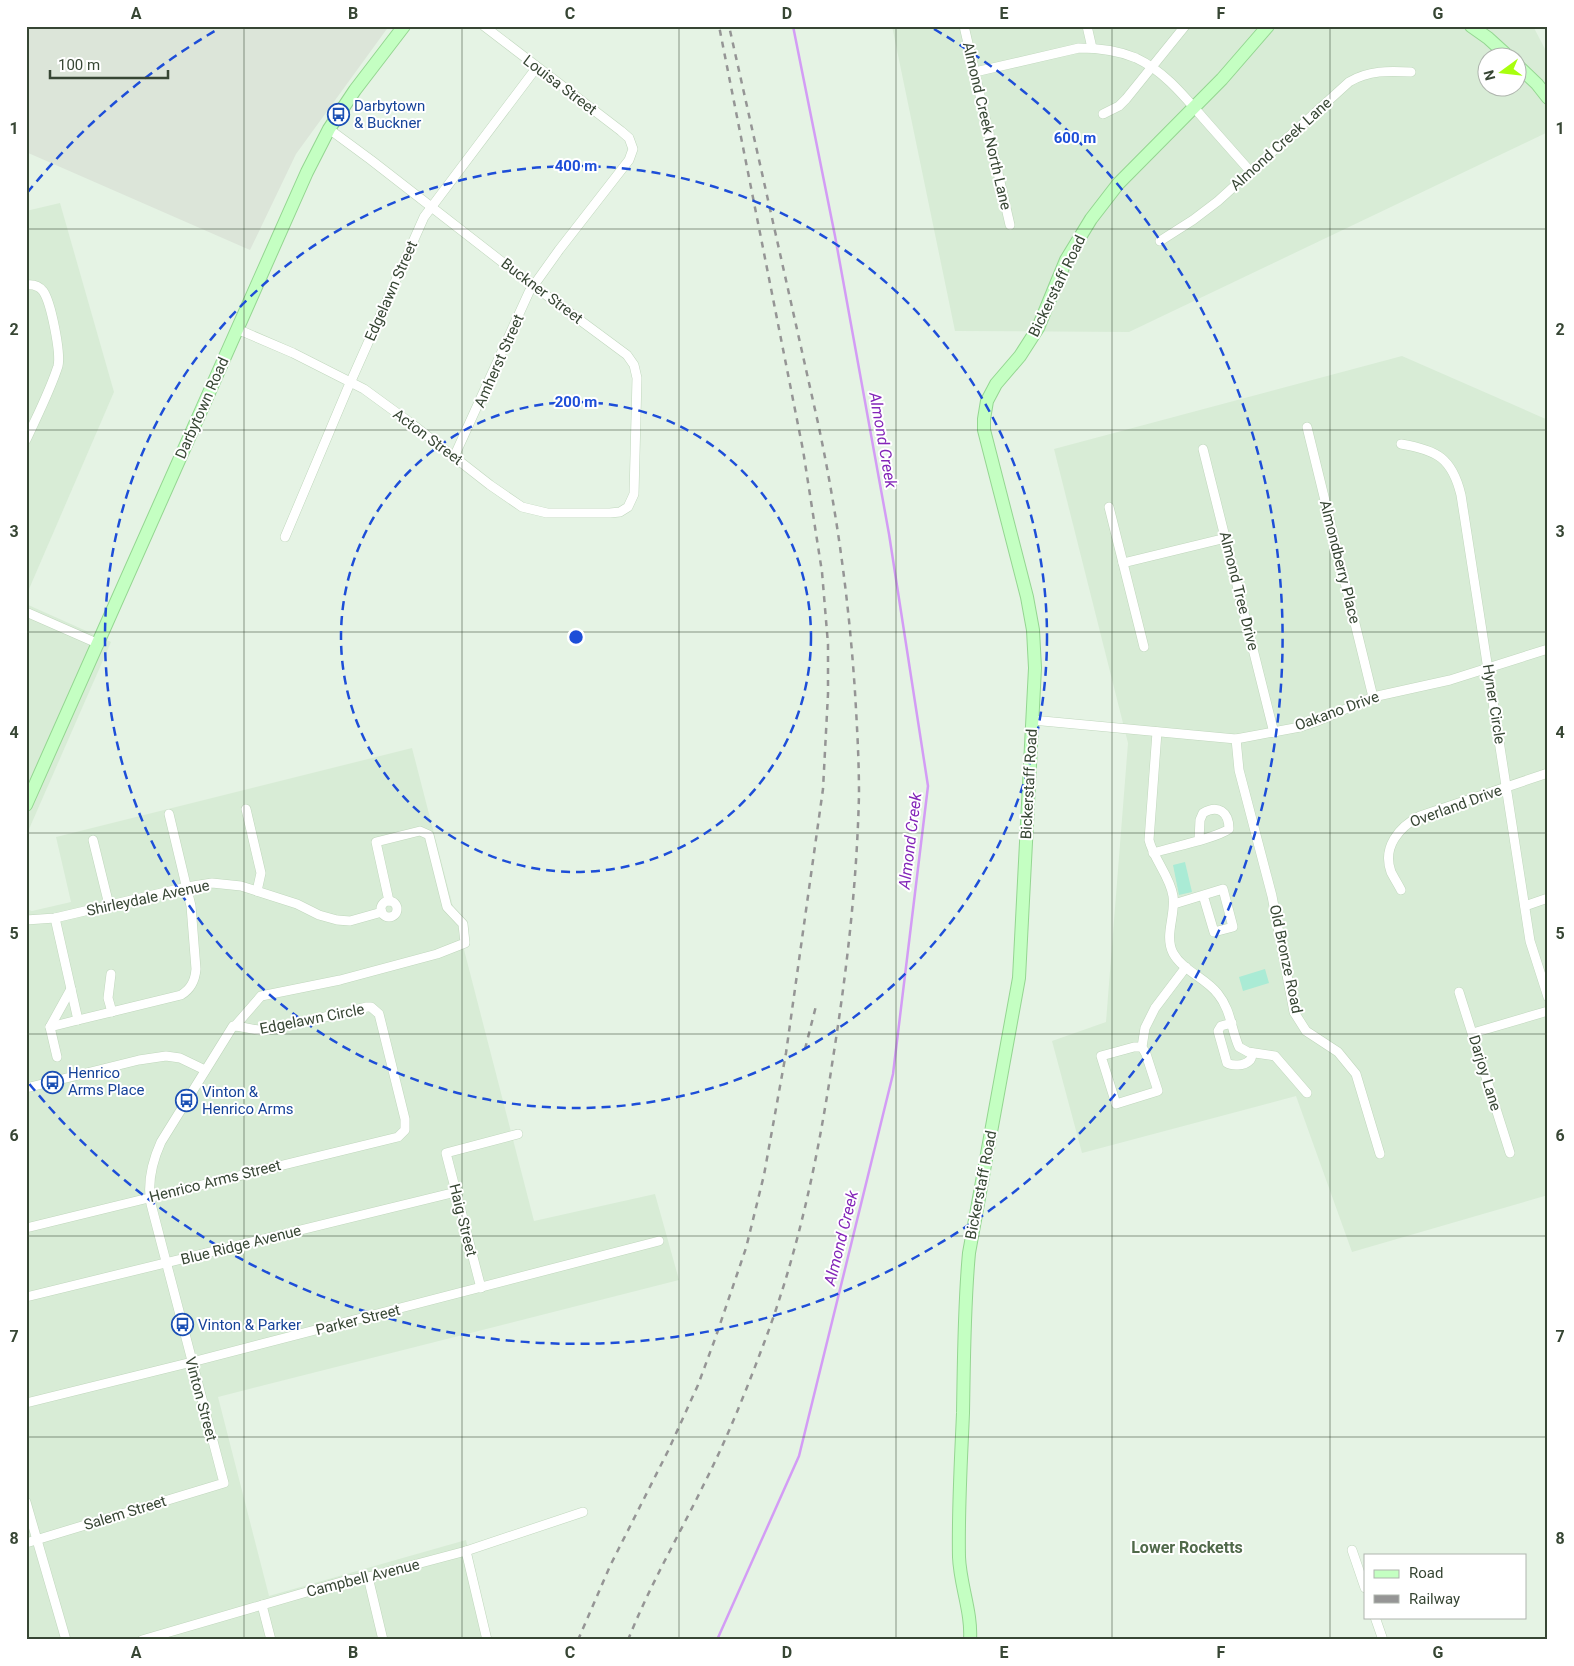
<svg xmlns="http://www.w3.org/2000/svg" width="1574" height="1666" viewBox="0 0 1574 1666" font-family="Roboto,sans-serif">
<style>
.residential{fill:#d8ecd6;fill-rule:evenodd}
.industrial{fill:#dce5d9}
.green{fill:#aaebd5}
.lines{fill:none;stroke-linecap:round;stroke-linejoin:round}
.stream{stroke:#d39cf5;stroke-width:2.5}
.street-casing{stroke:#c0d7bd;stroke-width:10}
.secondary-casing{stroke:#94d691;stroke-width:14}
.street{stroke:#fff;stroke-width:9}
.secondary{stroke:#c4ffc2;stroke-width:12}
.rail{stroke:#959595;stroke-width:2.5;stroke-dasharray:6 6;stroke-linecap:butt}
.grid{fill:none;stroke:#374634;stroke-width:1;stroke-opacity:0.55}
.ring{fill:none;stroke:#1d4ed8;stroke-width:2.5;stroke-dasharray:9 6}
.labels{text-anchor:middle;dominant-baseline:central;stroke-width:4;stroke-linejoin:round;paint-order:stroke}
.street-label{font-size:15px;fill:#374634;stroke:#fff}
.transit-label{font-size:15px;fill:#164399;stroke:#fff;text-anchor:start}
.water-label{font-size:16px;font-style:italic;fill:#8326b8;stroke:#fff}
.neighbourhood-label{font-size:16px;font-weight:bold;fill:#50694a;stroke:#fff}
.centre{fill:#1d4ed8;stroke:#fff;stroke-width:2.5}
.ring-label{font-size:15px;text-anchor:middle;font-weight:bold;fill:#1d4ed8;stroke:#fff;stroke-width:4;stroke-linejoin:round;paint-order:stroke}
.neatline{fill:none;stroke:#374634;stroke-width:2}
.grid-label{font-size:16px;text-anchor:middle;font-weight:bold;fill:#374634}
</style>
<rect width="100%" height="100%" fill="#e5f3e4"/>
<!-- residential -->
<g class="residential">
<path d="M892 26H1533L1545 49 1548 48V132L1129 332 955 331ZM1486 58H1516V88H1486Z"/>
<path d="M60 203 114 392 26 596V211Z"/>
<path d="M1402 356 1548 420V1195L1352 1252 1296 1096 1082 1153 1052 1041 1106 1022 1128 743 1054 449Z"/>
<path d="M26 604 111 642 26 836Z"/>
<path d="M412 748 534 1221 655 1194 679 1280 218 1397 269 1596 466 1540 488 1640H26V909L32 911 71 902 56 837Z"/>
</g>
<!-- industrial -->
<path class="industrial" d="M26 26H389L296 154 250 250 26 152Z"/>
<!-- green -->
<g class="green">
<path d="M1185 862 1192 892 1179 895 1173 865Z"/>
<path d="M1265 969 1269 983 1243 991 1239 977Z"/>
</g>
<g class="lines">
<!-- stream -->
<path class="stream" d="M717 1640 799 1456 893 1074 928 786 889 534 835 236 793 26"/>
<defs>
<g id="street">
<path d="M964 26 1010 225"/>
<path d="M1087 26 1092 48"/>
<path d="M975 72 1079 48C1099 48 1117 50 1136 58 1164 71 1184 96 1204 119 1219 136 1235 154 1250 171"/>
<path d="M1103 114 1119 106 1126 99 1185 26"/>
<path d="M1160 241 1193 220 1218 201 1349 82C1369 70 1389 71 1411 72"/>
<path d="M26 285C33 284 39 286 43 291 51 302 61 353 58 366 50 391 37 416 26 440"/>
<path d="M237 329 293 353 364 389 412 424 490 485 522 507 547 513H610L620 512 628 507 634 494 637 378 634 365 627 355 515 272 371 160 329 129"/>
<path d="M1307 427 1373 697"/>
<path d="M1401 444C1437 450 1452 458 1461 495L1530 941 1548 997"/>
<path d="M1203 449 1274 733"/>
<path d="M454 457 529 292 559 250 629 160 633 149 629 138 621 131 484 26"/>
<path d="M1109 507 1144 647"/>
<path d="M285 537 347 390 424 217 537 67"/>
<path d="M1123 563 1226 538"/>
<path d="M26 612 99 644"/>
<path d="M1032 720 1236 739 1300 727 1318 721 1373 697 1450 680 1548 649"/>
<path d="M1157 732 1149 840C1154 860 1170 876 1173 896 1176 915 1164 935 1173 953 1183 971 1206 978 1218 994 1231 1010 1231 1029 1239 1047L1248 1052 1275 1056 1307 1093"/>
<path d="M1236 739 1239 770 1272 896 1294 1012 1306 1031 1338 1052 1356 1074 1380 1154"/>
<path d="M246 809 261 873 257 891"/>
<path d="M93 840 109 905"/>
<path d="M1153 853C1172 847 1214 839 1229 829 1229 812 1218 804 1203 813L1200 820 1199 840"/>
<path d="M1401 890C1398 884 1394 878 1391 872 1382 847 1399 827 1420 816L1548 773"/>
<circle cx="389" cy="909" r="8"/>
<path d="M1174 904 1223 889 1233 927 1214 932 1203 895"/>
<path d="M1525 906 1548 898"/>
<path d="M55 918 78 1020 181 995C191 989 195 981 196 969L191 906 169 814"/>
<path d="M26 920 55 918 187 887 212 883 241 886 297 904 319 915 337 920 350 921 382 912"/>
<path d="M111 974 108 998 112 1012"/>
<path d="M1459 992 1510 1153"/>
<path d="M1232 1023 1221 1026 1218 1031 1227 1063C1232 1066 1244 1066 1249 1061 1252 1059 1252 1056 1252 1053"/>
<path d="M235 1026 261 996 340 980 437 954 465 943 463 924 447 907 429 835 420 831 376 842 389 901"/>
<path d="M50 1027 78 1020"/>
<path d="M1473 1033 1548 1011"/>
<path d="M1142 1047H1134L1101 1056 1116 1104 1158 1091 1146 1054 1142 1047 1145 1028 1155 1008 1186 967"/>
<path d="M57 1057 50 1027 71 989"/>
<path d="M26 1088 139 1060 166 1056 180 1058 205 1070"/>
<path d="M26 1228C150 1198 274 1167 398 1137L405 1130V1119L379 1014 371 1007H367L269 1030C255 1032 245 1026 233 1026L161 1142C152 1162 147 1183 151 1204L224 1483 26 1543"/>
<path d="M481 1288 446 1153 518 1134"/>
<path d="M26 1297 456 1192"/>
<path d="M26 1403 192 1362 659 1241"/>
<path d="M26 1502 66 1640"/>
<path d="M1352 1550 1365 1588"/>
<path d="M466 1551 487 1640"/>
<path d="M368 1577 383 1640"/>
<path d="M262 1605 271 1640"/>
<path d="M1375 1617 1383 1640"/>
<path d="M142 1640 348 1580 368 1577 466 1551 583 1512"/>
</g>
<g id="secondary">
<path d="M1471 26 1488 38 1510 58"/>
<path d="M1516 64 1537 84 1548 98"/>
<path d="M26 805 307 172 329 129 355 90 404 26"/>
<path d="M970 1640C972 1612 960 1585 959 1557 958 1509 961 1461 963 1413 964 1359 964 1306 969 1253L1019 978 1035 668 1033 630 1027 597 984 430V419L987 401 996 384 1020 356 1038 328 1066 260 1091 219 1118 184 1222 79 1268 26"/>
</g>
</defs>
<!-- street casing -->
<use href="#street" class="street-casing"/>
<!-- secondary casing -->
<use href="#secondary" class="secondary-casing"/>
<!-- street -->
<use href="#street" class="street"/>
<!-- secondary -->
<use href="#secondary" class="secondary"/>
<!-- rail -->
<g class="rail">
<path d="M805 1049 816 1006"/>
<path d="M578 1640 610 1566 668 1451 698 1385 715 1339 746 1248 764 1175 786 1053 823 789 828 694V644L822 572 803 450 719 26"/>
<path d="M628 1640C649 1587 678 1537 703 1486 728 1437 748 1386 767 1335 800 1245 819 1152 833 1058 847 970 857 882 859 794 859 760 857 726 855 692 849 601 837 512 818 423L729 26"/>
</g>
</g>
<!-- grid -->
<path class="grid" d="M244 26V1640M462 26V1640M679 26V1640M896 26V1640M1112 26V1640M1330 26V1640M26 229H1548M26 430H1548M26 632H1548M26 833H1548M26 1034H1548M26 1236H1548M26 1437H1548"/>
<!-- distance rings -->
<g class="ring">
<circle cx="576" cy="637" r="235"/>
<circle cx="576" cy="637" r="471"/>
<path d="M27 193A706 706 0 0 1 218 29M934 29A706 706 0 1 1 27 1081"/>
</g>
<!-- icons -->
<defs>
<symbol id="bus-ring" viewBox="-11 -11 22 22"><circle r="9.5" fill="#fff" stroke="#1a4fb4" stroke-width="1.5"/><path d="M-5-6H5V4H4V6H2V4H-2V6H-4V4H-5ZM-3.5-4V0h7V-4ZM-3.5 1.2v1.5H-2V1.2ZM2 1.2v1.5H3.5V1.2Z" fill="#1a4fb4"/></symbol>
</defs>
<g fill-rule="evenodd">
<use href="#bus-ring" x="326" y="102" width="25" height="25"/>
<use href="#bus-ring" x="40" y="1070" width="25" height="25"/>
<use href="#bus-ring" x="174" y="1088" width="25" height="25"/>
<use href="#bus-ring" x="170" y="1312" width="25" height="25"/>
</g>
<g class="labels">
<!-- street labels -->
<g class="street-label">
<text transform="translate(560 85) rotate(37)">Louisa Street</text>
<text transform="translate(987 126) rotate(77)">Almond Creek North Lane</text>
<text transform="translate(1281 144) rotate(-42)">Almond Creek Lane</text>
<text transform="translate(1057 286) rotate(-64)">Bickerstaff Road</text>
<text transform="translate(391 291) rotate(-66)">Edgelawn Street</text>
<text transform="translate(542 291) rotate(37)">Buckner Street</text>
<text transform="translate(499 361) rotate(-66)">Amherst Street</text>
<text transform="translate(202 408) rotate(-66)">Darbytown Road</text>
<text transform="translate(428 437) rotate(37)">Acton Street</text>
<text transform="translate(1340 562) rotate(76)">Almondberry Place</text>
<text transform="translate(1239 591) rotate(76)">Almond Tree Drive</text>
<text transform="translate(1494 704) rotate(81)">Hyner Circle</text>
<text transform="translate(1337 711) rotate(-20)">Oakano Drive</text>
<text transform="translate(1029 784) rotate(-87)">Bickerstaff Road</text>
<text transform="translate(1456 806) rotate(-20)">Overland Drive</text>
<text transform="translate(148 898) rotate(-12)">Shirleydale Avenue</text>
<text transform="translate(1286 959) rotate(78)">Old Bronze Road</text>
<text transform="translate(312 1019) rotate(-11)">Edgelawn Circle</text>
<text transform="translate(1485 1073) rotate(73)">Darjoy Lane</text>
<text transform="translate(215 1181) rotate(-14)">Henrico Arms Street</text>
<text transform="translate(981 1185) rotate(-79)">Bickerstaff Road</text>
<text transform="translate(463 1220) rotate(76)">Haig Street</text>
<text transform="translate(241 1245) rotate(-14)">Blue Ridge Avenue</text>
<text transform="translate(358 1320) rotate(-14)">Parker Street</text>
<text transform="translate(201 1399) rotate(75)">Vinton Street</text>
<text transform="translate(125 1513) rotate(-17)">Salem Street</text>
<text transform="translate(363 1578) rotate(-14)">Campbell Avenue</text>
</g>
<!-- transit labels -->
<g class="transit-label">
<text x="354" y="106">Darbytown<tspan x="354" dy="17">&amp; Buckner</tspan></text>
<text x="68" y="1073">Henrico<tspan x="68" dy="17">Arms Place</tspan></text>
<text x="202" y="1092">Vinton &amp;<tspan x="202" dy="17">Henrico Arms</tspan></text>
<text x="198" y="1325">Vinton &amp; Parker</text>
</g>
<!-- water labels -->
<g class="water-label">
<text transform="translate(883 440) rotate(80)">Almond Creek</text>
<text transform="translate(910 841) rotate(-83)">Almond Creek</text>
<text transform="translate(841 1238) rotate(-76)">Almond Creek</text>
</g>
<!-- neighbourhood labels -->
<g class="neighbourhood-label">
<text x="1187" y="1547">Lower Rocketts</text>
</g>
</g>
<circle cx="576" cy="637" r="8" class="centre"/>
<g class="ring-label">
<text x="1075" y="143">600 m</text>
<text x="576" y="171">400 m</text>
<text x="576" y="407">200 m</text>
</g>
<!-- border -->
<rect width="1574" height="1666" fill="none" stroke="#ffffff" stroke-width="55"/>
<!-- legend -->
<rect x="1364" y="1554" width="162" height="65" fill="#ffffff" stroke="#afb5ae"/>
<rect x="1374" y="1570" width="25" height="8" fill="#c4ffc2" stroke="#afb5ae"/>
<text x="1409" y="1578" font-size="15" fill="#374634">Road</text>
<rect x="1374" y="1595" width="25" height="8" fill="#959595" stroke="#afb5ae"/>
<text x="1409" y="1604" font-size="15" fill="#374634">Railway</text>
<!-- north arrow -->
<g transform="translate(1502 72) rotate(255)"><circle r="24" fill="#ffffff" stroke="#afb5ae"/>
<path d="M0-4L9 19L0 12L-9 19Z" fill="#a8ff0f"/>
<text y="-8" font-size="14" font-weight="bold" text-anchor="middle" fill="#374634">N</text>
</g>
<!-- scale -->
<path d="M50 70v8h118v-8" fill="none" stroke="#374634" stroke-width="2.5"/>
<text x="58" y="70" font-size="15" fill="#374634" stroke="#ffffff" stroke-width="4" paint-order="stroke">100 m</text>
<rect x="28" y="28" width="1518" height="1610" class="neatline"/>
<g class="grid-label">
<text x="136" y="19">A</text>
<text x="353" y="19">B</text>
<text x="570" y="19">C</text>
<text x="787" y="19">D</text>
<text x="1004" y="19">E</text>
<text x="1221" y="19">F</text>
<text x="1438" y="19">G</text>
<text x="14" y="134">1</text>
<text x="1560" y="134">1</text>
<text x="14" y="335">2</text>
<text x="1560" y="335">2</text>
<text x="14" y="537">3</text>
<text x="1560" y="537">3</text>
<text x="14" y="738">4</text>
<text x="1560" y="738">4</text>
<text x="14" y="939">5</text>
<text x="1560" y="939">5</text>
<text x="14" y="1141">6</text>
<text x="1560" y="1141">6</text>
<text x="14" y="1342">7</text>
<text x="1560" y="1342">7</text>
<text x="14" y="1544">8</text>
<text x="1560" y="1544">8</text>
<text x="136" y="1658">A</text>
<text x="353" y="1658">B</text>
<text x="570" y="1658">C</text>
<text x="787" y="1658">D</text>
<text x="1004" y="1658">E</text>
<text x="1221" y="1658">F</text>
<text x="1438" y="1658">G</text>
</g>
</svg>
